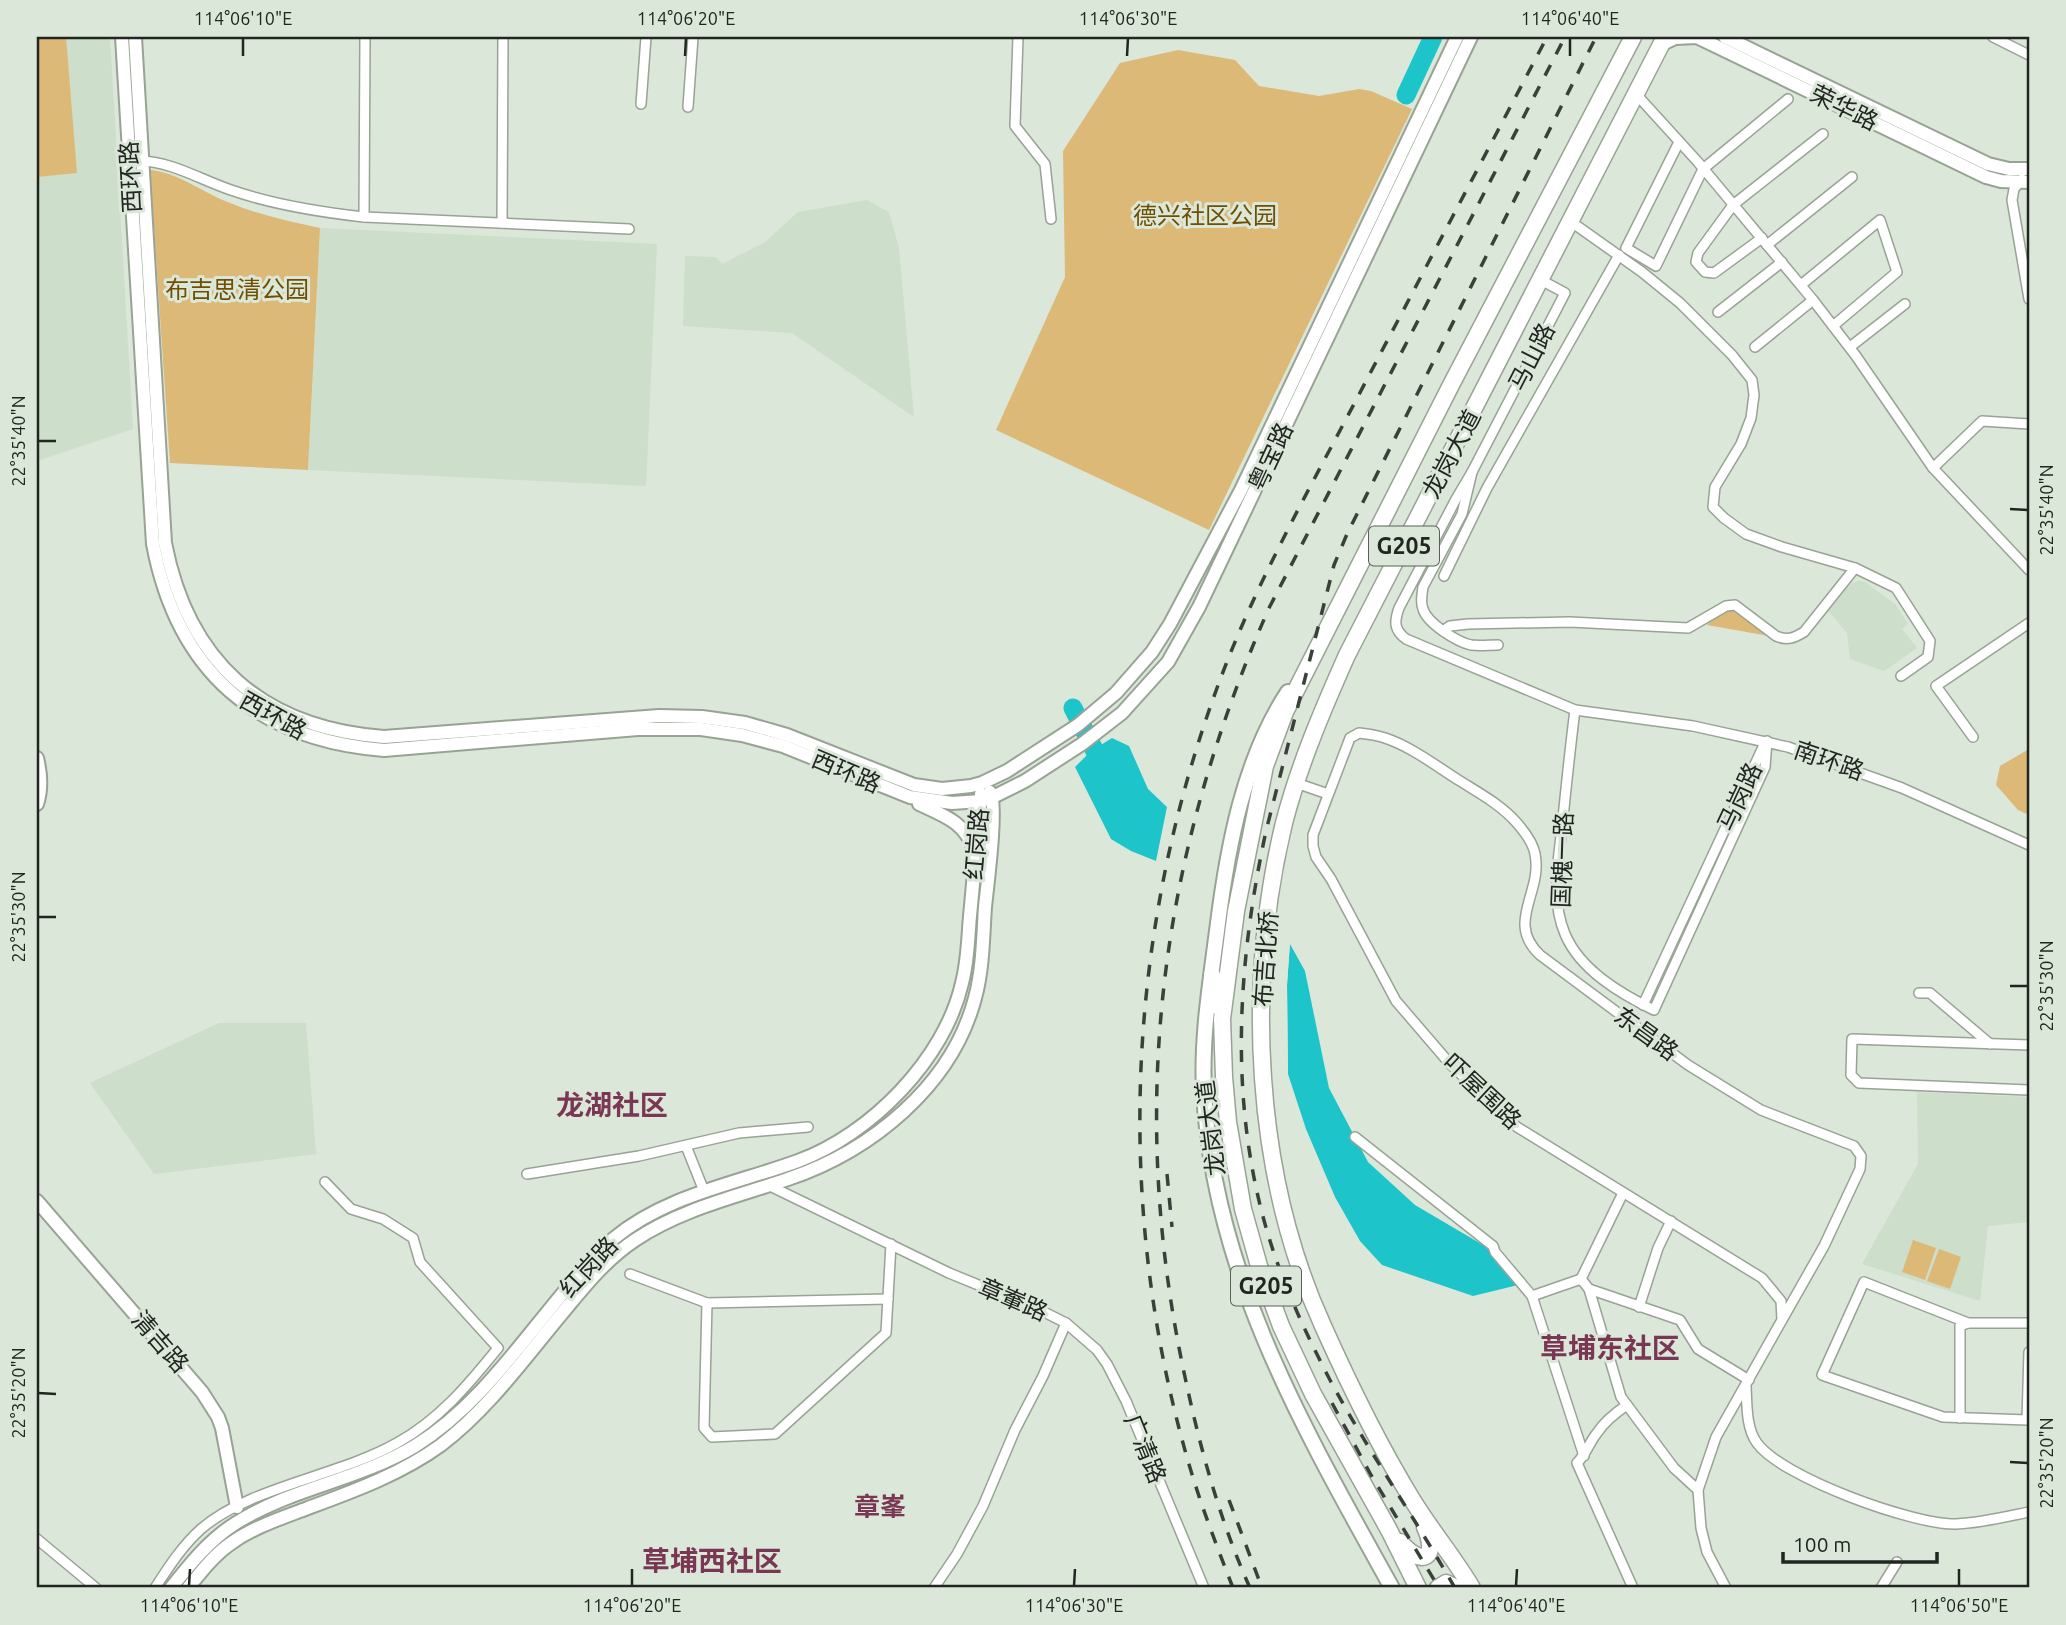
<svg xmlns="http://www.w3.org/2000/svg" width="2066" height="1625" viewBox="0 0 2066 1625" font-family="Ubuntu,'Noto Sans SC',sans-serif">
	<rect width="100%" height="100%" fill="#dbe7d9"/>
	<g fill="#cddeca">
		<path d="M37,37h73l23,392 -96,32z"/>
		<path d="M867,200l22,12 10,36 15,169 -122,-84 -109,-7 2,-70 31,1 6,7 42,-21 34,-31z"/>
		<path d="M320,228l337,16 -11,242 -338,-16z"/>
		<path d="M1859,581l6,1 30,22 13,20 -6,5 15,19 -33,23 -34,-12 -3,-26 -22,-26 29,-25z"/>
		<path d="M219,1023h87l10,131 -162,20 -64,-91z"/>
		<path d="M1917,1092l112,5v125l-41,4 -8,75 -118,-37 56,-100z"/>
	</g>
	<g fill="#ddb977">
		<path d="M37,37h29l11,136 -40,4z"/>
		<path d="M1178,50l57,10 24,26 60,10 40,-7 12,2 41,18 -203,421 -213,-100 69,-153 -2,-126 57,-88z"/>
		<path d="M150,170c26,2 51,21 75,31 31,13 62,20 95,27l-12,242 -138,-7z"/>
		<path d="M1724,605l45,31 -62,-11z"/>
		<path d="M2029,749v66l-11,-5 -22,-25 4,-19z"/>
		<path d="M1913,1240l23,8 -11,32 -23,-8z"/>
		<path d="M1939,1249l22,8 -11,32 -23,-8z"/>
	</g>
	<g fill="#1dc5ca">
		<path d="M1112,738l17,8 19,43 19,18 -11,54 -25,-10 -20,-12 -36,-72 15,-15z"/>
		<path d="M1290,944l15,27 24,117 39,74 47,43 68,40 24,22 11,18 -45,11 -91,-31 -22,-24 -25,-44 -29,-68 -18,-55 -1,-89z"/>
	</g>
	<path fill="#dbe7d9" d="M1290,940l-3,45 1,89 -4,-7 -1,-82 4,-42z"/>
	<g fill="none" stroke-linecap="round" stroke-linejoin="round">
		<g stroke="#1dc5ca" stroke-width="19">
			<path d="M1406,95l27,-58"/>
			<path d="M1073,708l33,65"/>
		</g>
		<defs>
			<g id="street">
				<path d="M1018,37l-3,89 30,38 6,55"/>
				<path d="M1993,37l36,18"/>
				<path d="M1636,94l61,67 116,139 43,56 77,112 96,102"/>
				<path d="M641,104l5,-67"/>
				<path d="M688,107l5,-70"/>
				<path d="M1679,142l-53,106 30,18 47,-97 85,-70"/>
				<path d="M139,161c32,0 62,19 92,29 43,15 88,22 133,27l265,12"/>
				<path d="M2022,179l-8,10 -2,11 17,99"/>
				<path d="M364,217l1,-180"/>
				<path d="M1570,221l72,51 38,31 52,52 20,25 2,15 -3,23 -10,26 -26,43 -2,20 11,11 22,16 36,13 73,21 41,20 34,53 -2,16 -27,19"/>
				<path d="M502,223l1,-186"/>
				<path d="M1762,238l-48,35 -9,-1 -9,-10 2,-9 35,-48 90,-71"/>
				<path d="M1767,245l85,-68"/>
				<path d="M1801,285l79,-65 17,52 -64,54"/>
				<path d="M1718,312l64,-50"/>
				<path d="M1755,347l58,-47"/>
				<path d="M1850,347l55,-43"/>
				<path d="M1933,468l49,-47 47,3"/>
				<path d="M1472,472l-16,27 -57,109c-5,14 -5,22 7,31l169,71 118,16 95,21 114,41 127,57"/>
				<path d="M1444,576l43,-88 132,-233"/>
				<path d="M1443,631l7,-5 18,-2 102,-2 118,6 38,-22 9,-1 41,31c11,5 18,2 28,-4l51,-64"/>
				<path d="M1498,645c-9,0 -19,1 -27,0 -14,-3 -44,-22 -48,-36 -3,-7 -1,-14 0,-22l39,-73 10,-42 93,-179 -26,-14"/>
				<path d="M1575,710c-5,39 -9,78 -13,118 -4,33 -11,74 3,106 15,36 56,60 89,76l111,-243 2,-26"/>
				<path d="M1973,737l-37,-51 93,-63"/>
				<path d="M1296,783l32,11"/>
				<path d="M1919,993h11l60,51"/>
				<path d="M1643,1005l121,-260"/>
				<path d="M2029,1045l-177,-6 -1,36 8,8 170,7"/>
				<path d="M1355,1137l138,109 2,6 37,44 49,-17 8,10 32,108 53,71 24,22"/>
				<path d="M686,1146l18,45"/>
				<path d="M527,1174l112,-18 100,-23 69,-6"/>
				<path d="M768,1185l181,88 93,38 24,12 31,27 10,14 19,37 78,187"/>
				<path d="M630,1274l77,29 181,-4"/>
				<path d="M1581,1279l42,-86"/>
				<path d="M1589,1289l91,31 18,29 51,31"/>
				<path d="M1532,1296l52,160"/>
				<path d="M707,1303l-3,125 8,9 63,-3 111,-101 5,-89"/>
				<path d="M1639,1307l19,-59 13,-27"/>
				<path d="M1968,1323l-104,-41 -42,93 121,42 84,3 2,-68"/>
				<path d="M1746,1386c1,19 0,42 11,57 24,34 156,82 199,81 25,-1 49,-7 73,-12"/>
				<path d="M1627,1405c-12,8 -22,16 -30,28 -8,10 -11,21 -20,30l56,125"/>
				<path d="M1960,1418v-92l8,-3h61"/>
				<path d="M37,1539l59,49"/>
				<path d="M155,1588c13,-20 27,-42 46,-59 48,-42 138,-53 196,-86 42,-23 71,-58 101,-95l-78,-86 -7,-24 -30,-19 -32,-10 -26,-27"/>
				<path d="M934,1588l23,-34 26,-48 32,-76 28,-54 23,-53"/>
				<path d="M1726,1588l-19,-36 -6,-24 -3,-38 18,-53 66,-117 -1,-19 -19,-23 -245,-151 -66,-62 -55,-64 -65,-122 -15,-22 -3,-11v-11l8,-21 29,-76 9,-5c9,1 17,2 26,5 27,9 51,28 75,43 19,12 41,24 56,41 8,9 17,20 19,32 8,39 -30,68 5,101l148,110 73,45 93,36 7,10 -1,13 -36,77 -42,74"/>
				<path d="M1881,1588l16,-26"/>
			</g>
			<g id="secondary">
				<path d="M122,37l31,507c24,127 103,196 231,206l254,-21h63l41,6 41,11 127,51 42,6 29,-2 12,-4 32,-16 57,-37 40,-31 46,-51 31,-55 272,-570"/>
				<path d="M135,37l30,506c23,119 97,185 219,194l275,-21 43,1 43,6 42,12 127,50 28,4 29,-3 11,-3 25,-12 71,-46 38,-32 36,-41 18,-28 71,-134 216,-453"/>
				<path d="M1725,37l263,127 21,5h20"/>
				<path d="M1660,45l15,-7 22,-1 289,140 15,4 28,1"/>
				<path d="M37,758c4,16 5,31 0,46"/>
				<path d="M919,804c24,11 48,19 55,47"/>
				<path d="M37,1201l165,191 16,25 4,11 15,79"/>
				<path d="M171,1588c19,-24 38,-48 65,-65 53,-34 123,-43 179,-77 61,-38 103,-99 148,-153 16,-19 31,-38 50,-54 53,-44 122,-55 185,-78 72,-26 147,-102 164,-178 6,-22 6,-45 8,-67 4,-40 7,-81 11,-122"/>
				<path d="M188,1588c13,-16 25,-32 42,-44 23,-17 52,-26 78,-36 46,-17 93,-34 133,-63 50,-38 88,-93 128,-140 20,-24 39,-47 66,-65 46,-31 101,-43 153,-61 83,-28 164,-93 187,-181 8,-29 8,-61 10,-91 2,-20 13,-103 5,-115"/>
			</g>
			<path id="primary" d="M1288,692c-44,67 -60,153 -70,231 -7,56 -17,113 -14,169 9,182 102,341 188,496"/>
			<g id="highway">
				<path d="M1212,975l7,32"/>
				<path d="M1400,1542c22,26 39,16 25,-15"/>
				<path d="M1418,1588l-29,-58 -76,-136 -32,-68 -22,-60 -16,-57 -15,-87 -4,-45 -2,-58 14,-108 29,-145 20,-54 166,-327 182,-348"/>
				<path d="M1438,1588l8,-5 10,5"/>
				<path d="M1472,1588c-19,-32 -43,-60 -62,-92 -33,-54 -61,-112 -87,-170 -69,-151 -78,-342 -39,-503 15,-58 39,-114 63,-168l318,-618"/>
			</g>
		</defs>
		<use href="#street" stroke="#98a395" stroke-width="12"/>
		<use href="#secondary" stroke="#98a395" stroke-width="16"/>
		<use href="#primary" stroke="#98a395" stroke-width="18"/>
		<use href="#highway" stroke="#98a395" stroke-width="19"/>
		<use href="#street" stroke="#fff" stroke-width="9"/>
		<use href="#secondary" stroke="#fff" stroke-width="12"/>
		<use href="#primary" stroke="#fff" stroke-width="14"/>
		<use href="#highway" stroke="#fff" stroke-width="16"/>
		<g stroke="#3a403a" stroke-width="3.5" stroke-dasharray="12 12" stroke-linecap="butt">
			<path d="M1167,1174l5,53"/>
			<path d="M1332,1403l39,72 68,113"/>
			<path d="M1229,1500l33,88"/>
			<path d="M1233,1588c-15,-39 -30,-77 -42,-117 -77,-257 -66,-532 26,-783 36,-99 88,-191 137,-284 64,-122 129,-245 193,-367"/>
			<path d="M1250,1588c-30,-67 -50,-140 -65,-211 -58,-268 -26,-520 84,-769l296,-571"/>
			<path d="M1455,1588c-40,-70 -87,-137 -125,-208 -26,-50 -50,-102 -65,-156 -36,-129 -27,-263 1,-393l68,-266 13,-31 249,-497"/>
		</g>
	</g>
	<path fill="none" stroke="#212621" stroke-width="2.5" d="M243,56v-18M685,56l1,-18M1127,56l1,-18M1570,56v-18M38,441h18M2010,509l18,1M38,917h18M2010,986h18M38,1393l18,1M2010,1462l18,1M189,1586l1,-17M632,1586v-17M1074,1586l1,-17M1516,1586l1,-17M1959,1586v-17"/>
	<g text-anchor="middle" stroke-width="6" stroke-linejoin="round" paint-order="stroke">
		<g fill="#dbe7d9" stroke="#596058" stroke-width="2">
			<rect x="1369" y="526.5" width="70" height="39" rx="5"/>
			<rect x="1231" y="1266.5" width="70" height="39" rx="5"/>
		</g>
		<g font-size="23" font-weight="bold" fill="#212621">
			<text x="1404" y="554">G205</text>
			<text x="1266" y="1294">G205</text>
		</g>
		<g font-size="24" fill="#212621" stroke="#dbe7d9">
			<text transform="translate(1844 108) rotate(26)" y="8">荣华路</text>
			<text transform="translate(131 177) rotate(-93)" y="8">西环路</text>
			<text transform="translate(1532 357) rotate(-63)" y="8">马山路</text>
			<text transform="translate(1452 454) rotate(-62)" y="8">龙岗大道</text>
			<text transform="translate(1271 457) rotate(-65)" y="8">粤宝路</text>
			<text transform="translate(273 716) rotate(29)" y="8">西环路</text>
			<text transform="translate(1829 761) rotate(19)" y="8">南环路</text>
			<text transform="translate(846 772) rotate(23)" y="8">西环路</text>
			<text transform="translate(1740 797) rotate(-65)" y="8">马岗路</text>
			<text transform="translate(977 844) rotate(-85)" y="8">红岗路</text>
			<text transform="translate(1563 860) rotate(-88)" y="8">国槐一路</text>
			<text transform="translate(1266 959) rotate(-86)" y="8">布吉北桥</text>
			<text transform="translate(1646 1034) rotate(36)" y="8">东昌路</text>
			<text transform="translate(1482 1092) rotate(43)" y="8">吓屋围路</text>
			<text transform="translate(1211 1128) rotate(-97)" y="8">龙岗大道</text>
			<text transform="translate(589 1267) rotate(-47)" y="8">红岗路</text>
			<text transform="translate(1013 1300) rotate(23)" y="8">章輋路</text>
			<text transform="translate(160 1342) rotate(49)" y="8">清吉路</text>
			<text transform="translate(1145 1449) rotate(68)" y="8">广清路</text>
		</g>
		<g font-size="24" fill="#6f5002" stroke="#dbe7d9">
			<text x="1205" y="224">德兴社区公园</text>
			<text x="237" y="298">布吉思清公园</text>
		</g>
		<g font-size="26" font-weight="bold" fill="#7a3753" stroke="#dbe7d9">
			<text x="880" y="1516">章峯</text>
		</g>
		<g font-size="28" font-weight="bold" fill="#7a3753" stroke="#dbe7d9">
			<text x="612" y="1115">龙湖社区</text>
			<text x="1610" y="1358">草埔东社区</text>
			<text x="712" y="1571">草埔西社区</text>
		</g>
	</g>
	<rect width="2066" height="1625" fill="none" stroke="#dbe7d9" stroke-width="77"/>
	<path d="M1783 1552v10h154v-10" fill="none" stroke="#212621" stroke-width="3.5"/>
	<text x="1793" y="1552" font-size="21" fill="#212621" stroke="#dbe7d9" stroke-width="5" paint-order="stroke">100 m</text>
	<rect x="38" y="38" width="1990" height="1548" fill="none" stroke="#212621" stroke-width="2.5"/>
	<g font-size="18" text-anchor="middle" fill="#212621">
		<text x="243" y="25">114°06'10"E</text>
		<text x="686" y="25">114°06'20"E</text>
		<text x="1128" y="25">114°06'30"E</text>
		<text x="1570" y="25">114°06'40"E</text>
		<text transform="translate(19 441) rotate(-90)" y="6">22°35'40"N</text>
		<text transform="translate(2047 510) rotate(-90)" y="6">22°35'40"N</text>
		<text transform="translate(19 917) rotate(-90)" y="6">22°35'30"N</text>
		<text transform="translate(2047 986) rotate(-90)" y="6">22°35'30"N</text>
		<text transform="translate(19 1393) rotate(-90)" y="6">22°35'20"N</text>
		<text transform="translate(2047 1463) rotate(-90)" y="6">22°35'20"N</text>
		<text x="189" y="1612">114°06'10"E</text>
		<text x="632" y="1612">114°06'20"E</text>
		<text x="1074" y="1612">114°06'30"E</text>
		<text x="1516" y="1612">114°06'40"E</text>
		<text x="1959" y="1612">114°06'50"E</text>
	</g>
</svg>
